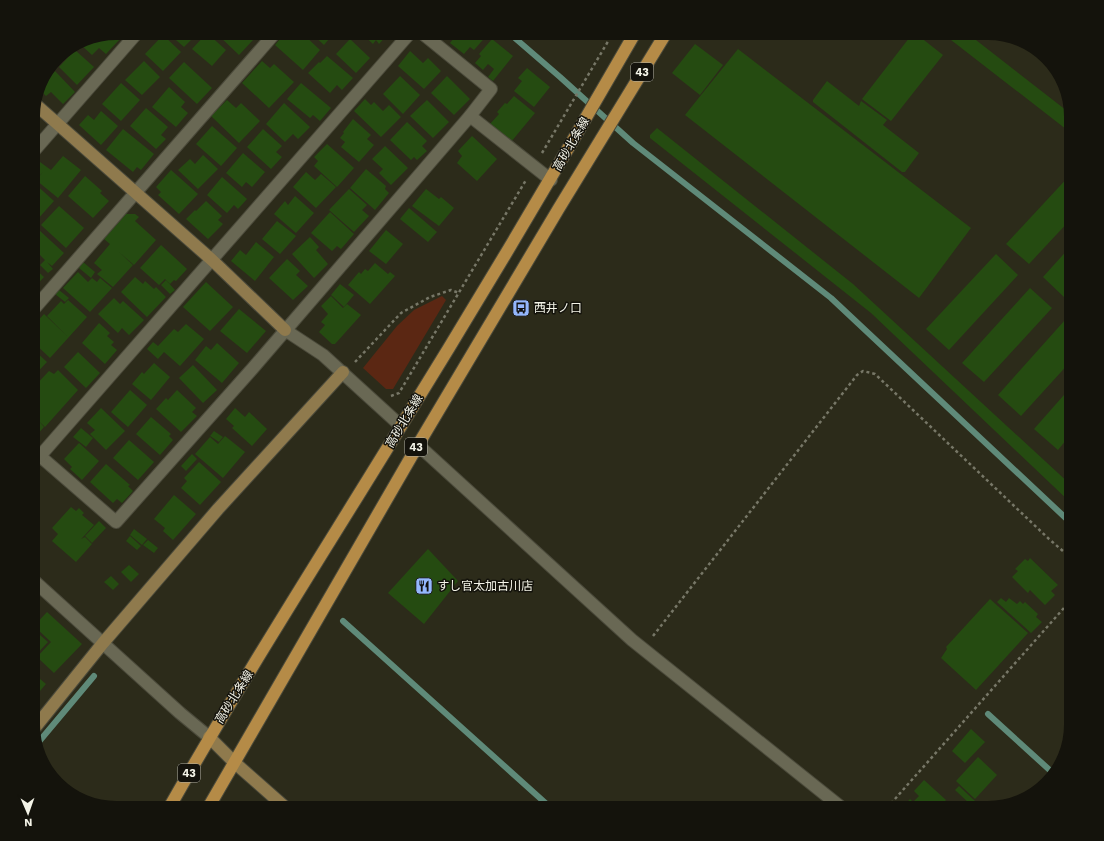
<svg xmlns="http://www.w3.org/2000/svg" width="1104" height="841" viewBox="0 0 1104 841" font-family="'Work Sans','Noto Sans JP',sans-serif">
	<rect width="100%" height="100%" fill="#2c2b1a"/>
	<path fill="#5b2713" d="M442,296l4,4 -53,89h-7l-23,-21 34,-42 17,-16z"/>
	<g fill="none" stroke-linecap="round" stroke-linejoin="round">
		<g stroke="#5f8a79" stroke-width="6">
			<path d="M509,33l51,44 73,66 198,155 240,225"/>
			<path d="M343,621l208,187"/>
			<path d="M988,714l66,60"/>
			<path d="M37,744l57,-68"/>
		</g>
	</g>
	<g fill="#254b11">
		<path d="M114,33h11l-5,6z"/>
		<path d="M168,33h30l-14,14z"/>
		<path d="M207,33l19,17 -14,16 -20,-17z"/>
		<path d="M216,33h30l7,7 -14,15z"/>
		<path d="M285,33h6l3,2 3,-2 3,3 2,-3 18,17 -17,20 -28,-25z"/>
		<path d="M311,33h23l-10,12z"/>
		<path d="M361,33h28l-10,11 -3,-4 -3,4z"/>
		<path d="M458,33h29l1,1 -14,16 -4,-3 -6,7 -14,-11z"/>
		<path d="M913,33h2l28,22 -52,66 -29,-22z"/>
		<path d="M942,33h25l104,81v19z"/>
		<path d="M113,34l7,5 -14,15 -7,-6 -7,7 -12,-11 5,-5z"/>
		<path d="M163,35l18,17 -18,19 -18,-17z"/>
		<path d="M350,39l20,19 -14,15 -20,-19z"/>
		<path d="M492,39l21,17 -20,25 -5,-4 6,-8 -6,-5 -5,6 -8,-7 6,-7 -2,-2z"/>
		<path d="M695,44l28,21 -23,30 -28,-22z"/>
		<path d="M738,49l233,179 -52,70 -234,-183z"/>
		<path d="M75,50l19,17 -17,18 -18,-18z"/>
		<path d="M410,51l13,12 5,-5 13,13 -17,18 -26,-23z"/>
		<path d="M327,56l26,22 -11,12 -5,-5 -7,8 -22,-20 11,-11 1,1z"/>
		<path d="M144,61l16,16 -18,18 -17,-15z"/>
		<path d="M262,61l8,7 4,-4 20,18 -25,26 -27,-25z"/>
		<path d="M184,62l28,26 -15,16 -28,-26z"/>
		<path d="M527,68l23,19 -16,20 -20,-16 8,-10 -4,-3z"/>
		<path d="M55,71l20,21 -12,12 -12,-12 -5,4 -7,-7z"/>
		<path d="M400,76l20,19 -17,19 -20,-20z"/>
		<path d="M447,76l23,23 -16,16 -23,-22z"/>
		<path d="M827,81l32,25 2,-5 26,19 -4,5 36,28 -14,19h-3l-89,-70v-2z"/>
		<path d="M121,83l19,17 -19,21 -19,-17z"/>
		<path d="M301,83l30,25 -11,13 -7,-6 -3,3 -23,-19z"/>
		<path d="M169,87l16,15 -4,5 7,6 -12,14 -24,-20z"/>
		<path d="M514,96l21,17 -24,29 -21,-18 9,-10 -2,-2 8,-9 2,1z"/>
		<path d="M365,99l6,6 3,-3 9,9 6,-6 12,12 -20,20 -27,-26z"/>
		<path d="M227,100l9,8 5,-5 19,18 -21,22 -28,-27z"/>
		<path d="M427,100l22,22 -16,16 -23,-22z"/>
		<path d="M284,103l26,24 -12,12 -5,-5 -8,8 -19,-18z"/>
		<path d="M146,108l22,19 -7,8 5,4 -10,10 -26,-23z"/>
		<path d="M101,111l17,15 -17,19 -22,-20 9,-10 6,5z"/>
		<path d="M353,119l18,16 -4,4 7,6 -15,17 -18,-15 4,-5 -5,-4 4,-5 -1,-1z"/>
		<path d="M407,122l20,19 -5,5 5,5 -10,9 -3,-3 -3,3 -21,-20z"/>
		<path d="M212,126l25,22 -16,18 -25,-22z"/>
		<path d="M657,128l196,156 218,201v18l-200,-190 -221,-175v-3z"/>
		<path d="M123,129l31,25 -13,16 -4,-3 -4,5 -27,-22z"/>
		<path d="M263,129l19,17 -6,6 6,5 -11,12 -24,-22z"/>
		<path d="M472,136l25,23 -20,22 -20,-18 5,-7 -4,-5z"/>
		<path d="M327,144l27,24 -17,19 -23,-21 4,-5 -4,-4z"/>
		<path d="M385,146l23,22 -17,17 -12,-12 4,-4 -11,-10z"/>
		<path d="M243,153l22,19 -13,15 -6,-5 -4,5 -16,-14z"/>
		<path d="M203,155l15,14 -20,20 -20,-19 12,-11 5,5z"/>
		<path d="M63,156l18,14 -23,28 -22,-18 7,-8 -6,6 -4,-3v-6l7,-7 11,8z"/>
		<path d="M366,169l20,17 -1,3 4,4 -14,17 -25,-22z"/>
		<path d="M171,170l27,24 -19,20 -21,-19 3,-3 -5,-5z"/>
		<path d="M306,172l9,8 6,-6 15,13 -20,21 -23,-21z"/>
		<path d="M1071,174v45l-42,45 -23,-20z"/>
		<path d="M85,176l17,15 -2,2 9,8 -16,17 -25,-22z"/>
		<path d="M222,177l25,22 -9,10 -4,-4 -7,8 -20,-18z"/>
		<path d="M33,182l21,19 -17,19 -4,-4z"/>
		<path d="M349,189l18,16 -5,5 7,6 -15,16 -25,-22z"/>
		<path d="M426,189l13,10 2,-2 13,11 -15,18 -27,-20z"/>
		<path d="M295,196l19,17 -18,20 -22,-19 11,-13 3,4z"/>
		<path d="M206,201l16,15 -4,4 5,4 -15,15 -22,-20 9,-9 1,1z"/>
		<path d="M59,206l25,22 -18,20 -25,-23z"/>
		<path d="M409,208l28,24 -9,10 -28,-23z"/>
		<path d="M330,212l24,22 -13,15 -4,-3 -5,5 -21,-18z"/>
		<path d="M126,214h9l4,3 -4,4 21,19 -22,25 -15,-13 14,13 -20,22 -16,-13 5,-4 -8,-7 16,-19 -6,-5 16,-18 5,4 -5,-4z"/>
		<path d="M277,221l19,15 -16,18 -18,-15z"/>
		<path d="M39,230l25,23 -12,13 -5,-4 6,7 -5,4 -8,-8 5,-5 -5,-5 -6,6h-1v-25z"/>
		<path d="M386,230l17,14 -17,20 -17,-13z"/>
		<path d="M310,237l9,10 -3,3 12,14 -14,14 -22,-24z"/>
		<path d="M256,242l18,15 -19,24 -24,-20 9,-11 6,5z"/>
		<path d="M161,245l26,24 -11,12 -2,-1 -4,4 -5,-5 -6,6 -19,-17z"/>
		<path d="M1071,246v43l-7,8 -21,-20z"/>
		<path d="M996,254l22,21 -69,75 -23,-21z"/>
		<path d="M287,259l13,12 -4,4 12,11 -15,14 -24,-22z"/>
		<path d="M83,262l12,10 -4,6 -12,-10z"/>
		<path d="M375,263l13,11 2,-2 5,4 -25,28 -22,-19 11,-13 2,2 4,-5 3,2z"/>
		<path d="M33,267l11,10 -11,12z"/>
		<path d="M78,272l10,10 4,-4 5,4 3,-4 12,10 -22,24 -27,-24z"/>
		<path d="M135,277l8,7 2,-3 9,8 2,-2 10,10 -19,20 -26,-25z"/>
		<path d="M166,280l9,10 -5,4 -9,-9z"/>
		<path d="M206,282l27,25 -23,24 -27,-24z"/>
		<path d="M340,284l14,11 -10,12 -13,-12z"/>
		<path d="M1030,288l22,20 -68,74 -22,-19z"/>
		<path d="M59,290l10,8 -4,4 -10,-8z"/>
		<path d="M331,296l12,12 4,-4 14,11 -26,29h-3l-13,-12 6,-7 -4,-3 7,-8 -7,-8z"/>
		<path d="M114,298l6,6 3,-3 21,19 -15,15 -7,-7 -4,5 -20,-19z"/>
		<path d="M68,300l19,17 -37,41 -17,-16 2,-5 -2,-2v-9l11,-12 23,22 -20,-20 14,-15 3,3z"/>
		<path d="M239,309l27,22 -19,22 -27,-22z"/>
		<path d="M1065,320l6,5v36l-50,55 -23,-21z"/>
		<path d="M99,323l11,10 -3,3 7,6 -3,3 6,5 -12,14 -23,-21z"/>
		<path d="M186,324l18,15 -24,27 -16,-14 -6,7 -11,-10 6,-7 5,4 16,-17 4,3z"/>
		<path d="M217,343l22,20 -17,20 -27,-23 11,-14 5,4z"/>
		<path d="M33,349l14,13 -14,15z"/>
		<path d="M78,352l22,21 -14,15 -22,-21z"/>
		<path d="M154,363l16,14 -19,23 -19,-16 10,-12 2,2z"/>
		<path d="M193,365l24,25 -14,13 -24,-25z"/>
		<path d="M58,370l20,20 -33,37 -6,-6 5,6 -9,10 -2,-2v-47l16,-17 5,3z"/>
		<path d="M1071,387v47l-13,16 -24,-21z"/>
		<path d="M130,390l17,15 -19,22 -17,-15z"/>
		<path d="M177,390l19,18 -4,4 5,4 -16,16 -25,-23 10,-11 2,2z"/>
		<path d="M101,408l24,23 -19,19 -16,-16 5,-4 -8,-7z"/>
		<path d="M235,408l10,9 4,-5 18,17 -15,17 -20,-18 2,-2 -8,-7z"/>
		<path d="M151,417l20,17 -2,2 4,4 -13,15 -24,-21z"/>
		<path d="M81,428l12,10 -7,9 -13,-10z"/>
		<path d="M214,431l9,6 -4,5 -9,-6z"/>
		<path d="M225,436l20,16 -22,26 -28,-24 15,-17 8,7z"/>
		<path d="M129,440l25,22 -16,18 -25,-22z"/>
		<path d="M79,443l20,18 -17,19 -12,-11 2,-2 -8,-8z"/>
		<path d="M192,454l5,5 -11,12 -5,-5z"/>
		<path d="M199,462l22,20 -21,23 -19,-17 6,-7 -3,-3z"/>
		<path d="M106,464l24,21 -2,1 5,5 -11,12 -5,-4 -4,4 -23,-21z"/>
		<path d="M33,473l5,5 -5,6z"/>
		<path d="M174,495l22,19 -23,26 -10,-9 2,-3 -11,-9z"/>
		<path d="M71,507l5,4 3,-3 5,5 -2,2 12,10 -10,11 -2,-1 2,1 -3,3 4,-2 7,7 -16,18 -24,-21 6,-7 -6,-6z"/>
		<path d="M99,521l7,7 -14,15 -7,-7z"/>
		<path d="M134,529l13,10 -5,6 -12,-10z"/>
		<path d="M130,536l11,10 -4,4 -11,-9z"/>
		<path d="M148,540l10,8 -4,5 -11,-8z"/>
		<path d="M428,549l30,32 -34,43 -36,-31z"/>
		<path d="M1030,558l28,27 -7,6 4,4 -10,10 -15,-15 -2,3 -16,-16 6,-6 -3,-2 10,-10 3,2z"/>
		<path d="M129,565l10,9 -8,8 -10,-10z"/>
		<path d="M111,576l8,8 -6,6 -9,-8z"/>
		<path d="M1001,598l5,4 3,-4 8,6 3,-3 3,3 2,-2 13,12 -2,3 6,5 -11,11 -34,-31z"/>
		<path d="M990,599l38,34 -52,57 -35,-32 6,-9 -1,-2z"/>
		<path d="M47,612l35,32 -28,29 -17,-16 14,-15 -17,-16z"/>
		<path d="M33,629l15,13 -15,16z"/>
		<path d="M33,673l13,11 -13,15z"/>
		<path d="M971,729l14,13 -20,21 -13,-12z"/>
		<path d="M978,757l19,18 -22,24 -19,-18z"/>
		<path d="M924,780l22,20 -7,8h-37l8,-9 3,3 6,-6 -5,-5z"/>
		<path d="M959,786l16,15 -4,4 -16,-15z"/>
	</g>
	<g fill="none" stroke-linecap="round" stroke-linejoin="round">
		<defs>
			<g id="street">
				<path d="M470,116l81,64"/>
				<path d="M33,152l104,-119"/>
				<path d="M33,310l242,-277"/>
				<path d="M285,330l38,25 78,71"/>
				<path d="M418,445l214,195 210,168"/>
				<path d="M33,450l83,72 137,-154 217,-252 21,-27 -69,-56"/>
				<path d="M40,456l370,-423"/>
				<path d="M33,580l147,133 29,24"/>
			</g>
			<g id="secondary">
				<path d="M35,104l177,156 73,70"/>
				<path d="M33,730l70,-87 115,-134 125,-137"/>
				<path d="M209,737l26,26 51,45"/>
			</g>
			<g id="primary">
				<path d="M169,808c71,-125 149,-247 224,-369 83,-134 164,-270 242,-406"/>
				<path d="M208,808l210,-363 141,-237 107,-175"/>
			</g>
		</defs>
		<use href="#street" stroke="#4b4a3b" stroke-width="14"/>
		<use href="#secondary" stroke="#4b4a3b" stroke-width="14"/>
		<use href="#primary" stroke="#4b4a3b" stroke-width="14"/>
		<g stroke="#777767" stroke-width="2.5" stroke-dasharray="3 3" stroke-linecap="butt">
			<path d="M542,153l71,-120"/>
			<path d="M355,362l46,-49 29,-16 21,-7 8,3"/>
			<path d="M391,396l8,-3 127,-213"/>
			<path d="M653,636l204,-261 6,-4 12,3 174,165 22,19"/>
			<path d="M887,808l184,-208"/>
		</g>
		<use href="#street" stroke="#696854" stroke-width="12"/>
		<use href="#secondary" stroke="#8f7a4d" stroke-width="12"/>
		<use href="#primary" stroke="#b58b47" stroke-width="12"/>
	</g>
	<defs>
		<symbol id="bus-square" viewBox="-11 -11 22 22"><rect x="-9" y="-9" width="18" height="18" rx="4" fill="#94b7fd" stroke="#14130c"/><path d="M-5-6H5V4H4V6H2V4H-2V6H-4V4H-5ZM-3.5-4V0h7V-4ZM-3.5 1.2v1.5H-2V1.2ZM2 1.2v1.5H3.5V1.2Z" fill="#111"/></symbol>
		<symbol id="restaurant-square" viewBox="-11 -11 22 22"><rect x="-9" y="-9" width="18" height="18" rx="4" fill="#94b7fd" stroke="#14130c"/><path d="M-5-6h1v4h1v-4h1v4h1v-4h1v5L-1.5 .5V6h-2V.5L-5-1ZM5-6V6H3V1.5H1.5Q1.5-4 5-6Z" fill="#111"/></symbol>
	</defs>
	<g fill-rule="evenodd">
		<use href="#bus-square" x="511" y="298" width="20" height="20"/>
		<use href="#restaurant-square" x="414" y="576" width="20" height="20"/>
	</g>
	<g text-anchor="middle" stroke-width="3" stroke-linejoin="round" paint-order="stroke">
		<g fill="#14130c" stroke="#b1b0a6" stroke-width="1">
			<rect x="631" y="63" width="22" height="18" rx="3"/>
			<rect x="405" y="438" width="22" height="18" rx="3"/>
			<rect x="178" y="764" width="22" height="18" rx="3"/>
		</g>
		<g font-size="11" font-weight="bold" fill="#f4f4e8">
			<text x="642" y="76">43</text>
			<text x="416" y="451">43</text>
			<text x="189" y="777">43</text>
		</g>
		<g font-size="12" fill="#f4f4e8" stroke="#14130c">
			<text transform="translate(571 144) rotate(-60)" y="4">高砂北条線</text>
			<text transform="translate(404 421) rotate(-59)" y="4">高砂北条線</text>
			<text transform="translate(234 697) rotate(-58)" y="4">高砂北条線</text>
		</g>
		<g font-size="12" fill="#f4f4e8" stroke="#14130c" text-anchor="start">
			<text x="534" y="312">西井ノ口</text>
			<text x="437" y="590">すし官太加古川店</text>
		</g>
	</g>
	<path d="M0 0H1104V841H0ZM116 40H988A76 76 0 0 1 1064 116V725A76 76 0 0 1 988 801H116A76 76 0 0 1 40 725V116A76 76 0 0 1 116 40Z" fill="#14130c" fill-rule="evenodd"/>
	<g transform="translate(28 813) rotate(178)" stroke="#14130c" stroke-width="3" paint-order="stroke">
	<path d="M0-3L7 15L0 10L-7 15Z" fill="#f4f4e8"/>
	<text y="-6" font-size="11" font-weight="bold" text-anchor="middle" fill="#f4f4e8">N</text>
	</g>
</svg>
